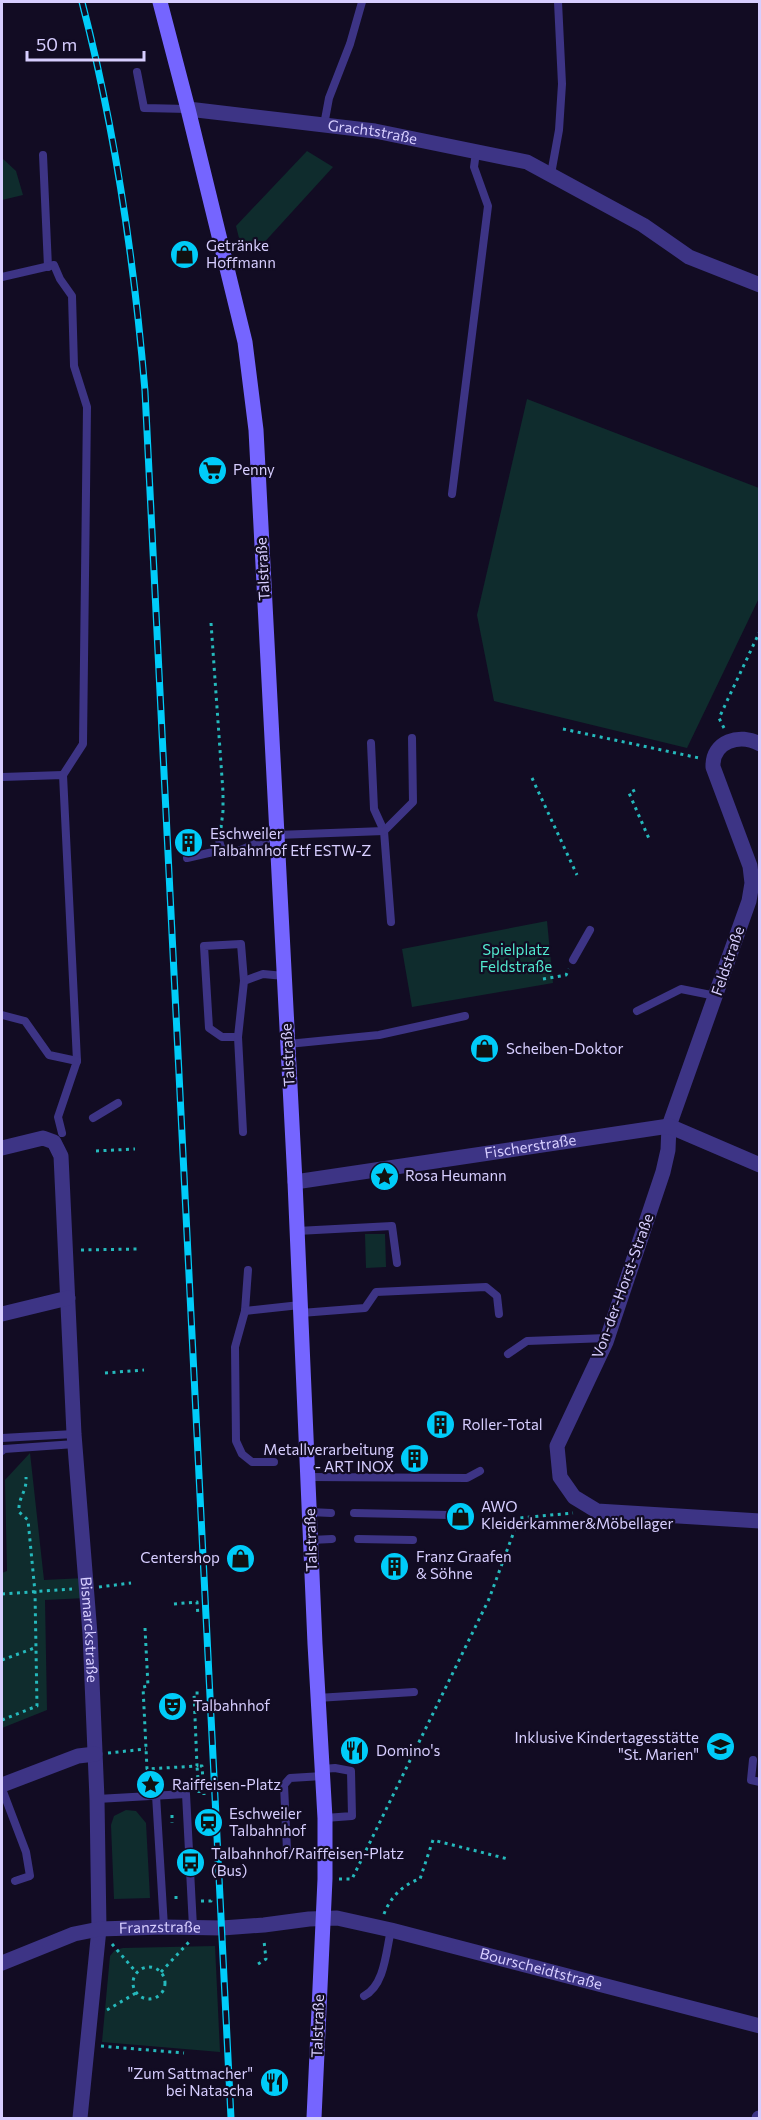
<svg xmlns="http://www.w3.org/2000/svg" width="761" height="2120" viewBox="0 0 761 2120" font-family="Commissioner,sans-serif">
	<rect width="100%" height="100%" fill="#120c23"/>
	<g fill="#0f2c2d">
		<path d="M307,151l26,16 -73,80 -20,-5 -4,-16z"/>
		<path d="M2,158l14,13 7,24 -21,5z"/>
		<path d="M527,399l232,89v110l-72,150 -193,-47 -17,-86z"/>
		<path d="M547,921l6,62 -141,24 -10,-58z"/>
		<path d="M365,1234h20l1,33 -20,1z"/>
		<path d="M30,1453l14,127 41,-2 1,20 -41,2 2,110 -45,18v-155l5,-2 -2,-91z"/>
		<path d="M126,1810l10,1 10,12 4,75 -36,1 -3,-74 3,-9z"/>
		<path d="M215,1946l5,106 -118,-10 8,-86 5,-6 8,-2z"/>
	</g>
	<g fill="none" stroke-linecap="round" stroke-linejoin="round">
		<g stroke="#25b9bc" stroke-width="3" stroke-dasharray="3 4.5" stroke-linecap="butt">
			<path d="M211,623l12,169v19l-2,17"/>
			<path d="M724,728l-5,-10 41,-87"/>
			<path d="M563,729l136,29"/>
			<path d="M532,778l45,97"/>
			<path d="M635,790l-6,3 21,48"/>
			<path d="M543,979l23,-4 3,-6"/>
			<path d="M96,1151l39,-2"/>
			<path d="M81,1250l58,-1"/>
			<path d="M105,1373l39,-3"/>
			<path d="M99,1587l32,-4"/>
			<path d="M2,1594l70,-5"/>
			<path d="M174,1604l23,-2 1,14"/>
			<path d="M145,1628l3,58 -5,1 4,82 50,-3 -3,-73h5"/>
			<path d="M2,1660l35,-13"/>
			<path d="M2,1720l35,-14 -2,-114 -7,-72 -9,-8c-1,-16 8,-19 7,-35"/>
			<path d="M108,1753l38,-4"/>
			<path d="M199,1793l-2,-27h5l2,29"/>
			<path d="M172,1815v8"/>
			<path d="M339,1879h13l137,-280 30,-81 54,-5"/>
			<path d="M176,1896v6"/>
			<path d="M201,1901h10v-4"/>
			<path d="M384,1914c6,-16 19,-30 36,-35l13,-39 75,19"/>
			<path d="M112,1944l24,28"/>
			<path d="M258,1964l8,-5 -2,-18"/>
			<circle cx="149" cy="1983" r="16"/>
			<path d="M161,1972l28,-30"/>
			<path d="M107,2010l29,-17"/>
			<path d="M101,2046l83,7"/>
		</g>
		<g stroke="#3d3485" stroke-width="8">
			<path d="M137,72l7,36 44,1"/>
			<path d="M324,125l5,-27 21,-54 12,-42"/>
			<path d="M43,155l5,112"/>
			<path d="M551,174l8,-44 3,-46 -4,-82"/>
			<path d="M2,277l52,-12 6,14 12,17 2,70 13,41 -4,337 -20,31"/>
			<path d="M452,494l36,-288 -14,-39 2,-15"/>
			<path d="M371,743l3,66 10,22 7,91"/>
			<path d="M2,777l61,-2 14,286"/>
			<path d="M219,839c1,9 4,13 12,15l46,-19 107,-4 29,-29 -1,-64"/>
			<path d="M187,858l26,-6 13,1"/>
			<path d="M573,960l17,-30"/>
			<path d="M637,1011l44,-22 35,7"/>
			<path d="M2,1015l23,6 24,34 28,6 -19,56 4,16"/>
			<path d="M238,1037h-16l-13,-9 -5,-82 37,-2 3,37"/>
			<path d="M288,1044l91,-9 86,-19"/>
			<path d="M93,1118l25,-15"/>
			<path d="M243,1132l-5,-95 6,-56 19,-7 21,2"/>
			<path d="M297,1231l95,-5 5,37"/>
			<path d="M248,1270l-3,41 -10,36 1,94 6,13 10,8h22"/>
			<path d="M245,1311l55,-6"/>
			<path d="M301,1313l64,-5 11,-16 110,-5 11,9 2,18"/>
			<path d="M508,1354l19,-13 80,-3"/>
			<path d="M2,1438l72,-4"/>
			<path d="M2,1451l2,-2 71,-5"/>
			<path d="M308,1477l159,1 13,-7"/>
			<path d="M310,1512l21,1"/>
			<path d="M354,1513l95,2"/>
			<path d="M358,1539l55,1"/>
			<path d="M311,1540l21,-1"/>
			<path d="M317,1698l97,-6"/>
			<path d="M753,1760l-2,20 9,2"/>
			<path d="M323,1769l12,-1 16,3 1,45 -27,2"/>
			<path d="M2,1789l24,63 4,24 -15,5"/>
			<path d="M156,1795l8,132"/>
			<path d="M97,1799l89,-5 7,133"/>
			<path d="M287,1850l-3,-65 6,-7 33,-2"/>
			<path d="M364,1996c21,-11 22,-45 27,-66"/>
		</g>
		<g stroke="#3d3485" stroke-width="15">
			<path id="s1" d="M188,109l187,22 152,31 116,63 46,32 71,28"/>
			<path d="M760,744c-20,-11 -48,-3 -47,23l37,99 2,17 -3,18 -80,225 -1,24 -5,22 -57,170 -49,104 3,31 14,20 23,14 163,10"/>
			<path id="s2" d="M2,1148l41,-10 11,4 7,14 13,278 16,200 7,165 2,130 -19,189"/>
			<path id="s3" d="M295,1182l374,-56 91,39"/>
			<path d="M2,1314l66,-16"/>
			<path d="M2,1785l76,-29 17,-2"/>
			<path id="s4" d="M2,1963l72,-29 25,-5 65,-2 58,1 42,-3 45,-6 28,-1 54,12 369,96"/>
			<path d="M759,2118h1"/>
		</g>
		<path stroke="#7565ff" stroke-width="15" d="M160,2l28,107 57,233 11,88 39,752 20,462 10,174v61l-11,239"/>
		<defs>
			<path id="rail" d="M82,2c33,127 52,257 63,389l86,1727"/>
		</defs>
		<use href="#rail" stroke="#00ccf9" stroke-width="7"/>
		<use href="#rail" stroke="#120c23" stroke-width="4.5" stroke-dasharray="14" stroke-linecap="butt"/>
	</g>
	<defs>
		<symbol id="shop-disc" viewBox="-11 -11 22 22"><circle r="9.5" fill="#00ccf9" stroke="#120c23"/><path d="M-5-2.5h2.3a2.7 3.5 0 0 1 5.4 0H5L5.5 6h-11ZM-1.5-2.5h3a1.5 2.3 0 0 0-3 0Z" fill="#111"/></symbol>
		<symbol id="supermarket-disc" viewBox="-11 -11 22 22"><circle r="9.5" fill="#00ccf9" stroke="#120c23"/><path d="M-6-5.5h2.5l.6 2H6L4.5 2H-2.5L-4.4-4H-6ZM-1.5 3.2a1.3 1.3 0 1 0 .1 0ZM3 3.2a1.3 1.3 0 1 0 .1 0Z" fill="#111"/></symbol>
		<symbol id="building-disc" viewBox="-11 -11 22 22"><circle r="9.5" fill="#00ccf9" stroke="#120c23"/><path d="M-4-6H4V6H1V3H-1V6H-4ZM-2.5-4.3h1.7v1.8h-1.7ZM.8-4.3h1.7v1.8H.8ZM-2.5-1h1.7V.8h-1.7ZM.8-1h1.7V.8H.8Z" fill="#111"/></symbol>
		<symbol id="sight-disc" viewBox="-11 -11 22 22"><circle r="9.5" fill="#00ccf9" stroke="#120c23"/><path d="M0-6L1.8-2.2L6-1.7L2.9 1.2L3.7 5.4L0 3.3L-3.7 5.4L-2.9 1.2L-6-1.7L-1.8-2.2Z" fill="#111"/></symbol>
		<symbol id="theatre-disc" viewBox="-11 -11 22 22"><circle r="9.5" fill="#00ccf9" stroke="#120c23"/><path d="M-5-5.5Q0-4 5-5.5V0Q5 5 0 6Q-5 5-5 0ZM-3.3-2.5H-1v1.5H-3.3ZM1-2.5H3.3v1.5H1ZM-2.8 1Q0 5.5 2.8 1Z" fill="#111"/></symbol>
		<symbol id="school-disc" viewBox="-11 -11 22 22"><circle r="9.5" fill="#00ccf9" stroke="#120c23"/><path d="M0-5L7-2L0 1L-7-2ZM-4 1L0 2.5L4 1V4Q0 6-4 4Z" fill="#111"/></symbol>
		<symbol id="restaurant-disc" viewBox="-11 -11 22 22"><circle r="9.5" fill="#00ccf9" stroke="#120c23"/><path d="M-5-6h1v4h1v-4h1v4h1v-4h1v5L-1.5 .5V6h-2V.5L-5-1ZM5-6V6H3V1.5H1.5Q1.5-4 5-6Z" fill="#111"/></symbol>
		<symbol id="station-disc" viewBox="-11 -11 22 22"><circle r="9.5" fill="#00ccf9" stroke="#120c23"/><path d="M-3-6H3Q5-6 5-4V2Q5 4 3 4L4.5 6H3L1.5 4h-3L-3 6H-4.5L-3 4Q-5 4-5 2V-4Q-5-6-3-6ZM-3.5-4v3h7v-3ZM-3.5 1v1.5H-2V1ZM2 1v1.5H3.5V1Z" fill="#111"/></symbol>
		<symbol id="bus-disc" viewBox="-11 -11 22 22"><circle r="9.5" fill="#00ccf9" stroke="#120c23"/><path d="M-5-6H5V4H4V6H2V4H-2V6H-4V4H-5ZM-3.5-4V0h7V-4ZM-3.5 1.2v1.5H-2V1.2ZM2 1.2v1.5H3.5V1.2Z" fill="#111"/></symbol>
	</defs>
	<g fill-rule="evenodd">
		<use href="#shop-disc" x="168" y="238" width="33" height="33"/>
		<use href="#supermarket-disc" x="196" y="454" width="33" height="33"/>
		<use href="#building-disc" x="172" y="826" width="33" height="33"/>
		<use href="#shop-disc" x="468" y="1032" width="33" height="33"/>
		<use href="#sight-disc" x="368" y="1160" width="33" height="33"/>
		<use href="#building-disc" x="424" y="1408" width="33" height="33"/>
		<use href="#building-disc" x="398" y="1442" width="33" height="33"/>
		<use href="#shop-disc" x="444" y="1500" width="33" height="33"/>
		<use href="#shop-disc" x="224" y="1542" width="33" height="33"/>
		<use href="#building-disc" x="378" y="1550" width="33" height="33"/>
		<use href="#theatre-disc" x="156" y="1690" width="33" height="33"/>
		<use href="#school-disc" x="704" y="1730" width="33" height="33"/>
		<use href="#restaurant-disc" x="338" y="1734" width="33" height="33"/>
		<use href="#sight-disc" x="134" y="1768" width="33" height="33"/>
		<use href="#station-disc" x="192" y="1806" width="33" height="33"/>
		<use href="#bus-disc" x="174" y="1846" width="33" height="33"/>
		<use href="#restaurant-disc" x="258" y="2066" width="33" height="33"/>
	</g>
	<g text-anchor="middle" stroke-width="4.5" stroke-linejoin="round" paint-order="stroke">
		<g font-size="15" fill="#d7ceff" stroke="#120c23">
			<text dy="5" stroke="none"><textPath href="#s1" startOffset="186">Grachtstraße</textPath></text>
			<text transform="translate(263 569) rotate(-93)" y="5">Talstraße</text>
			<text transform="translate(728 961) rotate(-71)" y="5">Feldstraße</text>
			<text transform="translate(288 1055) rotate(-93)" y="5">Talstraße</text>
			<text dy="5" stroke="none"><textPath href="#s3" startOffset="238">Fischerstraße</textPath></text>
			<text transform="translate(623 1286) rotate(-70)" y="5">Von-der-Horst-Straße</text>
			<text transform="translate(311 1540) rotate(-92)" y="5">Talstraße</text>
			<text dy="5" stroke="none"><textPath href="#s2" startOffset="544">Bismarckstraße</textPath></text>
			<text dy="5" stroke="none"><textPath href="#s4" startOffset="164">Franzstraße</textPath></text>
			<text dy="5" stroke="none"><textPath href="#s4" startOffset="552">Bourscheidtstraße</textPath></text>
			<text transform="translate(318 2026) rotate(-88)" y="5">Talstraße</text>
		</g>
		<g font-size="15" fill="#d7ceff" stroke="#120c23" text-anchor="start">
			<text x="206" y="251">Getränke<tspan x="206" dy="17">Hoffmann</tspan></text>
			<text x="233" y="475">Penny</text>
			<text x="210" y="839">Eschweiler<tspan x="210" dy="17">Talbahnhof Etf ESTW-Z</tspan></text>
			<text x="506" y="1054">Scheiben-Doktor</text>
			<text x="405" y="1181">Rosa Heumann</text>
			<text x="462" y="1430">Roller-Total</text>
			<text x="394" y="1455" text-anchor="end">Metallverarbeitung<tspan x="394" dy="17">- ART INOX</tspan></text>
			<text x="481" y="1512">AWO<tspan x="481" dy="17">Kleiderkammer&amp;Möbellager</tspan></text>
			<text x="416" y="1562">Franz Graafen<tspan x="416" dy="17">&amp; Söhne</tspan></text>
			<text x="220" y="1563" text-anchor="end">Centershop</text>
			<text x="193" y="1711">Talbahnhof</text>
			<text x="699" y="1743" text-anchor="end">Inklusive Kindertagesstätte<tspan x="699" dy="17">"St. Marien"</tspan></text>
			<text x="376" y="1756">Domino's</text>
			<text x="172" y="1790">Raiffeisen-Platz</text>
			<text x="229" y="1819">Eschweiler<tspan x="229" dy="17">Talbahnhof</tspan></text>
			<text x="211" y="1859">Talbahnhof/Raiffeisen-Platz<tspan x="211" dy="17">(Bus)</tspan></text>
			<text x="253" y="2079" text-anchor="end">"Zum Sattmacher"<tspan x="253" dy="17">bei Natascha</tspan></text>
		</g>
		<g font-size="15" fill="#52e8ce" stroke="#120c23">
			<text x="516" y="955">Spielplatz<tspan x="516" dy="17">Feldstraße</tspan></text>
		</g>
	</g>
	<rect width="761" height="2120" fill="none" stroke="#d7ceff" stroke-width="6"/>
	<path d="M27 51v9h117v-9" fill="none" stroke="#d7ceff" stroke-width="3"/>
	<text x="36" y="51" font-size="18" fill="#d7ceff" stroke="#120c23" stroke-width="4.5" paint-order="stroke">50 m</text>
</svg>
